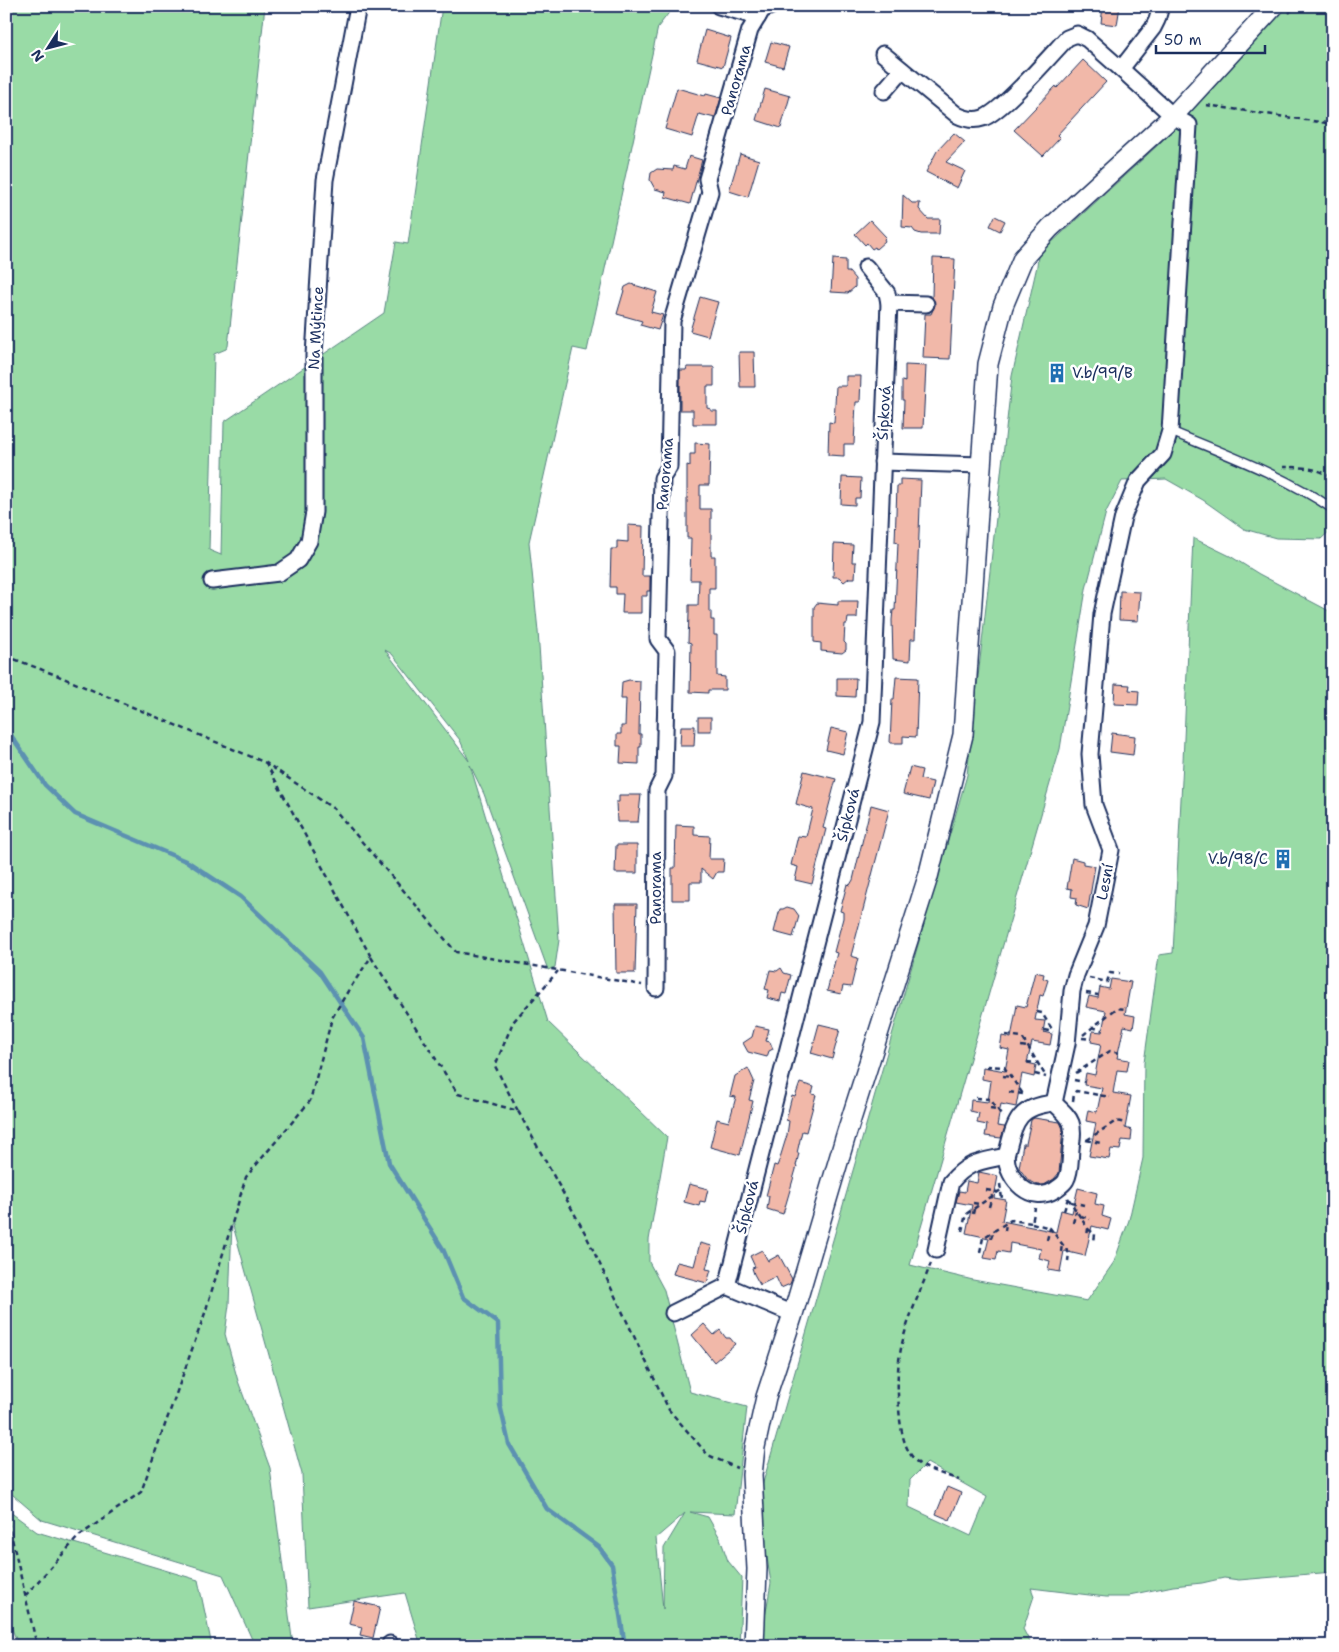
<svg xmlns="http://www.w3.org/2000/svg" width="1339" height="1652" viewBox="0 0 1339 1652" font-family="'Shantell Sans',sans-serif">
	<rect width="100%" height="100%" fill="#fff"/>
	<filter id="ink" filterUnits="userSpaceOnUse"><feTurbulence type="fractalNoise" baseFrequency=".02" numOctaves="2"/><feDisplacementMap in="SourceGraphic" scale="10" xChannelSelector="R" yChannelSelector="G"/><feConvolveMatrix kernelMatrix="1 2 1 2 8 2 1 2 1" color-interpolation-filters="sRGB"/></filter>
	<g filter="url(#ink)">
		<g fill="#99dba6" stroke="#5a8582" fill-rule="evenodd">
			<path d="M6,6h259l-37,340 -2,3 -12,5 -5,196 12,5 3,-133 160,-109 12,-71 12,2 34,-238h232l-16,21 -71,324 -14,-3 -44,194 9,89 21,309 -4,27 -7,3 -64,-176 -14,-29 78,257 119,115 -18,103v22l15,28 26,102 57,15 -12,107 -45,-2 18,5 12,21 8,23 14,17 -3,68h-318l-16,-53 -97,14 -6,-133 -70,-252 -3,83 -4,29 13,47 32,87 23,178h-38l-32,-71 -181,-55 -36,-31zM385,650l7,4 68,86 9,21zM685,1513l-21,35 -1,61 -7,-71z"/>
			<path d="M1284,6h49v522l-12,11 -45,-1 -32,-9 -41,-29 -37,-21 -44,2 -16,31 -20,77 -26,160 -150,516 63,15 114,21 27,-39 15,-42 14,-62 1,-95 15,-108 14,-2 10,-192 10,-223 37,18 29,18 74,39v959l-94,8 -15,-2 -22,5 -29,3 -44,9v2h-23l-75,-9 3,8 -11,33 9,17h-272l11,-63 -13,-83 209,-725 45,-399 25,-110 1,-11 121,-111zM927,1463l60,34 -16,39 -62,-29 1,-27z"/>
			<path d="M6,1509l31,23 161,48 14,66h-193l-13,-31z"/>
		</g>
		<g fill="none" stroke-linecap="round" stroke-linejoin="round">
			<path stroke="#5c91b1" stroke-width="4.5" d="M6,728l39,57 30,29 113,48 53,35 79,75 44,66 25,125 54,86 20,48 35,26 2,82 9,39 38,65 52,38 13,18 13,81"/>
		</g>
		<g fill="#f1b8a9" stroke="#1b2f5e">
			<path d="M1103,6h17l-3,19 -16,-2z"/>
			<path d="M705,30l26,8 -8,29 -26,-7z"/>
			<path d="M771,42l18,5 -6,20 -18,-5z"/>
			<path d="M1083,60l23,22 -49,53 3,3 -17,18 -29,-26 42,-44 1,2z"/>
			<path d="M677,88l28,8 1,-2 15,4 -6,20 -16,-4 -7,23 -27,-8z"/>
			<path d="M765,89l25,7 -9,32 -25,-8z"/>
			<path d="M954,133l11,9 -19,20 19,9 -8,17 -31,-16 11,-21z"/>
			<path d="M740,154l19,6 -11,37 -19,-6z"/>
			<path d="M689,156l13,4 -12,44 -25,-7 1,-5 -11,-3 -5,-9 1,-7 6,-4 16,1 1,-4 11,3z"/>
			<path d="M903,195l9,8h8l-1,6 9,10h12l-1,15h-18l-6,-2 -3,-4 -10,-1z"/>
			<path d="M995,216l10,5 -5,10 -10,-5z"/>
			<path d="M870,220l16,17 -2,2 1,2 -9,8 -1,-2 -3,2 -5,-6 -2,2 -10,-11z"/>
			<path d="M933,258l22,1 -5,100 -27,-1 2,-44h6l4,-9 -3,-8z"/>
			<path d="M833,259l13,1v12h3l6,7v8l-7,6 -17,-1z"/>
			<path d="M631,284l26,8 -6,20 12,3 -5,15 -18,-5 2,-4 -25,-7 8,-27z"/>
			<path d="M700,297l18,5 -10,34 -18,-5z"/>
			<path d="M739,352h15l1,35h-15z"/>
			<path d="M905,365l21,1 -3,62h-20l1,-28h-2v-19l3,1z"/>
			<path d="M687,367h27v19h-7v22l4,1v2h6v13h-24v-14h-13v-40h6z"/>
			<path d="M846,376h15l-1,26h-4l-2,42h-10v12l-16,-1 1,-33 5,1 2,-37h10z"/>
			<path d="M695,443l15,1 -1,41h-9v24h11v47h4v32h-6v24h2v8h3v15h3v41l8,1v13h-17v3l-18,-1 1,-49 -3,-1 1,-29v-8h9l1,-25h-9l1,-42h-4v-73l3,1v-12h5z"/>
			<path d="M842,477l19,1 -1,20h-5v7l-14,-1z"/>
			<path d="M900,479l21,1 -6,159h-4l-1,22 -17,-2 -1,-39 1,-10h2l3,-67 -3,-1 2,-56h3z"/>
			<path d="M628,525l15,1 -1,50h8v15h-3v5h-6v17h-19l1,-19h-7v-7h-6l1,-38h6v-8l11,1z"/>
			<path d="M834,544l19,1 -1,17h4l-1,16h-6l-5,4 -5,-5h-6z"/>
			<path d="M1120,591l20,1 -2,29 -19,-1z"/>
			<path d="M838,601h20l-1,17h-9l-1,6h-2l-1,18 2,2v6l-4,3 -21,-2v-8l-7,-1v-35l3,-4 21,2z"/>
			<path d="M896,677l22,1 -2,59 -13,-1v7h-13l2,-44h2z"/>
			<path d="M837,678h19l-1,19 -18,-1z"/>
			<path d="M629,680l11,1 -1,53h2v13h-2v17l-19,-1 1,-17h-4v-12h4v-8h4l1,-27h-5l1,-17z"/>
			<path d="M1115,684l15,1 -1,5 10,1 -1,14 -24,-1z"/>
			<rect x="698" y="717" width="13" height="14"/>
			<path d="M681,726h14l-1,20h-14z"/>
			<path d="M831,728l17,4 -5,22 -17,-4z"/>
			<path d="M1112,733l23,3 -2,19 -23,-3z"/>
			<path d="M910,767l12,3 -2,9 13,3 -4,18 -26,-6z"/>
			<path d="M804,771l32,8 -13,49 3,1 -14,55 -17,-4 3,-13 -7,-2 7,-29 8,1 7,-28 -17,-5z"/>
			<path d="M619,795h22l-3,27h-21l-1,-20h3z"/>
			<path d="M871,805l18,5 -38,146 7,2 -7,29 -8,-1 -2,8 -14,-3 10,-38 -3,-1 9,-34v-6l-3,-1 7,-27 3,1 3,-5z"/>
			<path d="M676,825l18,1v9l16,1 -1,23h15l-1,13h-6l-4,7 -12,-10v13h-11v18h-18v-32h3z"/>
			<path d="M616,845h21v28h-22z"/>
			<path d="M1072,858l11,3v3l12,2 -7,43 -12,-4 1,-7 -6,-1 1,-8 -5,-1z"/>
			<path d="M615,904h22l-2,69h-19z"/>
			<path d="M787,907l7,2 5,7 -6,21 -19,-5 6,-23h3z"/>
			<path d="M781,968l3,5 7,2 -5,19 -4,-1 -2,8 -13,-3 2,-8 -4,-1 5,-19 7,1z"/>
			<path d="M1035,972l9,2 -1,4 5,2 -5,16 -3,-1 -5,25 10,1 -2,11 9,2 -2,11 -18,-3 -5,21 9,2 -2,12 -12,-3 -6,33 -15,-3 -4,22 8,1 -4,11 -16,-2 2,-11 -10,-2 2,-10 -9,-2 1,-11 17,2 3,-21 -9,-2 1,-12 22,4 4,-21 -9,-2 2,-12 9,2 6,-33 9,2z"/>
			<path d="M1111,979l20,3 -6,32 10,2 -2,12 -9,-2 -7,32 12,2 -2,11 -10,-1 -4,23 18,3 -6,32 7,2 -1,11 -9,-1 -2,10 -9,-1 -2,10 -20,-3 7,-33 -10,-2 2,-11 9,2 5,-24 -18,-3 2,-12 9,2 6,-31 -10,-2 2,-11 9,1 4,-21 -20,-4 3,-11 9,2 2,-11 9,2z"/>
			<path d="M819,1024l21,5 -8,30 -21,-6z"/>
			<path d="M755,1026l14,3 -3,12 4,1 3,7 -4,2 -2,6 -19,-5 -5,-9 9,-6z"/>
			<path d="M748,1068l6,13 -5,19 4,1 -13,54 -30,-8 7,-28 12,3 7,-25 -6,-1 5,-20z"/>
			<path d="M800,1083l14,4 -2,7 4,1 -10,37 -4,-1 -5,22h2l-3,13h1l-14,48 -16,-5 2,-13h-3l8,-31 3,1 2,-5 8,-26 2,-14 -3,-1 6,-24 3,1z"/>
			<path d="M1034,1118l26,4 3,7 -4,44 -5,6 -10,6h-6l-10,-5 -9,-12 4,-24h3l5,-24z"/>
			<path d="M979,1172l19,4 -4,22 12,2 -4,21 54,11 5,-22 11,3 6,-25 19,5 -2,11 9,2 -2,10 9,3 -3,11 -16,-4 -7,30 -21,-5 -4,21 -12,-2 2,-9 -11,-3 2,-9 -31,-6 -1,10 -11,-2 -2,9 -12,-2 5,-20 -23,-5 6,-28 -16,-3 3,-11 6,1 2,-11 10,2z"/>
			<path d="M689,1184l19,5 -3,13 -5,-1 -1,5 -15,-4z"/>
			<path d="M700,1243l12,3 -6,23 5,1 -4,13 -34,-9 4,-12 17,4z"/>
			<path d="M762,1250l6,11 11,-6 13,24 -2,5 -9,4 -5,-11 -16,8 -6,-11 -2,-6 3,-1 -5,-11z"/>
			<path d="M704,1324l10,11 6,-5 6,8h4l5,6 -21,18 -22,-27z"/>
			<path d="M947,1487l14,6 -11,27 -14,-6z"/>
			<path d="M354,1601l26,6 -7,31 -13,-3 2,-8 -13,-3z"/>
		</g>
		<g fill="none" stroke-linecap="round" stroke-linejoin="round">
			<defs>
				<path id="service" d="M1170,431c55,23 113,44 163,78"/>
				<g id="minor">
					<path d="M719,6l39,11"/>
					<path d="M883,54l74,61c8,4 17,6 26,3 19,-6 67,-62 84,-80l10,-4 10,5 34,30 32,-41 4,-8 4,-14"/>
					<path d="M884,91l18,-21"/>
					<path d="M889,303l37,1"/>
					<path d="M882,462l99,3"/>
					<path d="M212,581l67,-8 19,-13 11,-19 5,-29v-157l11,-175 33,-174"/>
					<path d="M656,988l1,-198 7,-14 3,-125 -9,-12 4,-161 7,-11 3,-146 38,-129 -3,-13 43,-149 12,-20 9,-4"/>
					<path d="M1006,1156c1,24 25,49 49,34 4,-3 9,-6 11,-10 5,-9 4,-21 5,-31 3,-26 3,-28 -17,-46"/>
					<path d="M936,1250l15,-68c18,-21 29,-20 55,-26 9,-32 9,-49 48,-53l13,-59 5,-53 4,-16 20,-49 15,-76 -17,-45 -4,-51 12,-140 21,-97 15,-36 25,-27 7,-23 19,-306 -16,-9 -52,-47"/>
					<path d="M673,1313l54,-27"/>
					<path d="M793,1314l-66,-28 145,-564 17,-419 -2,-10 -21,-26"/>
					<path d="M390,1644l1,2"/>
				</g>
				<path id="tertiary" d="M754,1646l3,-77 -5,-94 3,-28 11,-50 27,-83 53,-179 82,-258 35,-142 25,-371 15,-58 20,-48 27,-30 123,-112 101,-110"/>
			</defs>
			<use href="#service" stroke="#1b2f5e" stroke-width="11"/>
			<use href="#minor" stroke="#1b2f5e" stroke-width="19"/>
			<use href="#tertiary" stroke="#1b2f5e" stroke-width="22"/>
			<g stroke="#1b2f5e" stroke-width="2.5" stroke-dasharray="5 4" stroke-linecap="butt">
				<path d="M1289,13l6,-7"/>
				<path d="M1206,105l127,19"/>
				<path d="M1283,467c16,0 39,0 50,13"/>
				<path d="M6,656l50,19 210,88 68,46 122,143 186,33"/>
				<path d="M371,957l87,137 60,17 67,122 84,177 39,45 29,13"/>
				<path d="M1089,978l18,4 3,-9 9,1"/>
				<path d="M1086,993l12,2"/>
				<path d="M1037,1012l5,1 11,18"/>
				<path d="M1092,1027l10,3"/>
				<path d="M1044,1030l9,2"/>
				<path d="M1006,1035l16,2 23,38"/>
				<path d="M1083,1035l34,-27 9,1"/>
				<path d="M1082,1038l9,1"/>
				<path d="M1021,1046l7,1"/>
				<path d="M1027,1062l11,1"/>
				<path d="M988,1068v-2l16,1 19,27"/>
				<path d="M1076,1073l34,-22 9,2"/>
				<path d="M1035,1074l11,3"/>
				<path d="M1003,1076l8,1"/>
				<path d="M1074,1080l10,2"/>
				<path d="M1009,1092l14,2"/>
				<path d="M976,1098l14,1 13,18"/>
				<path d="M1073,1101l1,-7 2,-3 34,6"/>
				<path d="M990,1108l7,1"/>
				<path d="M518,1111l-23,-45 18,-44 45,-51"/>
				<path d="M1086,1140l15,3"/>
				<path d="M1087,1140l29,-19 10,2"/>
				<path d="M1000,1184l2,15"/>
				<path d="M986,1190l12,2"/>
				<path d="M1068,1198l20,31 -1,7"/>
				<path d="M1071,1202l13,3"/>
				<path d="M973,1203l7,1"/>
				<path d="M989,1207l3,-11"/>
				<path d="M1064,1211l4,-13"/>
				<path d="M973,1214l1,-5"/>
				<path d="M1081,1216l9,3"/>
				<path d="M1032,1223l18,5 19,25 -1,8"/>
				<path d="M1073,1223l3,-12"/>
				<path d="M1088,1229l7,5 -1,8"/>
				<path d="M962,1231l4,-17 35,-24"/>
				<path d="M1005,1231l1,-8"/>
				<path d="M991,1238l2,-5"/>
				<path d="M1047,1240l3,-12"/>
				<path d="M980,1252l3,-14 28,-18 21,3 3,-15"/>
				<path d="M1061,1252l1,-8"/>
				<path d="M931,1263c-11,30 -26,60 -31,91 -4,22 -2,44 0,66 2,15 5,31 17,42 9,8 30,13 42,18"/>
				<path d="M6,1513l31,133"/>
				<path d="M25,1596l54,-60 62,-44 64,-179 41,-136 64,-76 22,-83 16,-27 23,-34 -105,-194"/>
			</g>
			<use href="#service" stroke="#fff" stroke-width="8"/>
			<use href="#minor" stroke="#fff" stroke-width="15"/>
			<use href="#tertiary" stroke="#fff" stroke-width="19"/>
		</g>
	</g>
	<defs>
		<symbol id="building-bare" viewBox="-9 -9 18 18"><path d="M-4-6H4V6H1V3H-1V6H-4ZM-2.5-4.3h1.7v1.8h-1.7ZM.8-4.3h1.7v1.8H.8ZM-2.5-1h1.7V.8h-1.7ZM.8-1h1.7V.8H.8Z" fill="#1f6fb2" stroke="#fff" stroke-width="2.5" paint-order="stroke"/></symbol>
	</defs>
	<g fill-rule="evenodd">
		<use href="#building-bare" x="1043" y="359" width="28" height="28"/>
		<use href="#building-bare" x="1269" y="845" width="28" height="28"/>
	</g>
	<g text-anchor="middle" stroke-width="5" stroke-linejoin="round" paint-order="stroke">
		<g font-size="15" fill="#1b2f5e" stroke="#fff">
			<text transform="translate(736 80) rotate(-74)" y="5">Panorama</text>
			<text transform="translate(316 328) rotate(-87)" y="5">Na Mýtince</text>
			<text transform="translate(884 413) rotate(-87)" y="5">Šípková</text>
			<text transform="translate(665 474) rotate(-85)" y="5">Panorama</text>
			<text transform="translate(848 815) rotate(-76)" y="5">Šípková</text>
			<text transform="translate(1105 882) rotate(-79)" y="5">Lesní</text>
			<text transform="translate(656 888) rotate(-90)" y="5">Panorama</text>
			<text transform="translate(747 1207) rotate(-76)" y="5">Šípková</text>
		</g>
		<g font-size="15" fill="#1b2f5e" stroke="#fff" text-anchor="start">
			<text x="1072" y="378">V.b/99/B</text>
			<text x="1268" y="864" text-anchor="end">V.b/98/C</text>
		</g>
	</g>
	<rect width="1339" height="1652" fill="none" stroke="#fff" stroke-width="25"/>
	<rect x="12" y="12" width="1314" height="1627" fill="none" stroke="#1b2f5e" stroke-width="2" filter="url(#ink)"/>
	<g transform="translate(48 48) rotate(234)" stroke="#ffffff" stroke-width="4" paint-order="stroke">
	<path d="M0-4L9 19L0 12L-9 19Z" fill="#1b2f5e"/>
	<text y="-8" font-size="14" font-weight="bold" text-anchor="middle" fill="#1b2f5e">N</text>
	</g>
	<path d="M1156 45v8h109v-8" fill="none" stroke="#1b2f5e" stroke-width="2.5"/>
	<text x="1164" y="45" font-size="15" fill="#1b2f5e" stroke="#ffffff" stroke-width="4" paint-order="stroke">50 m</text>
</svg>
